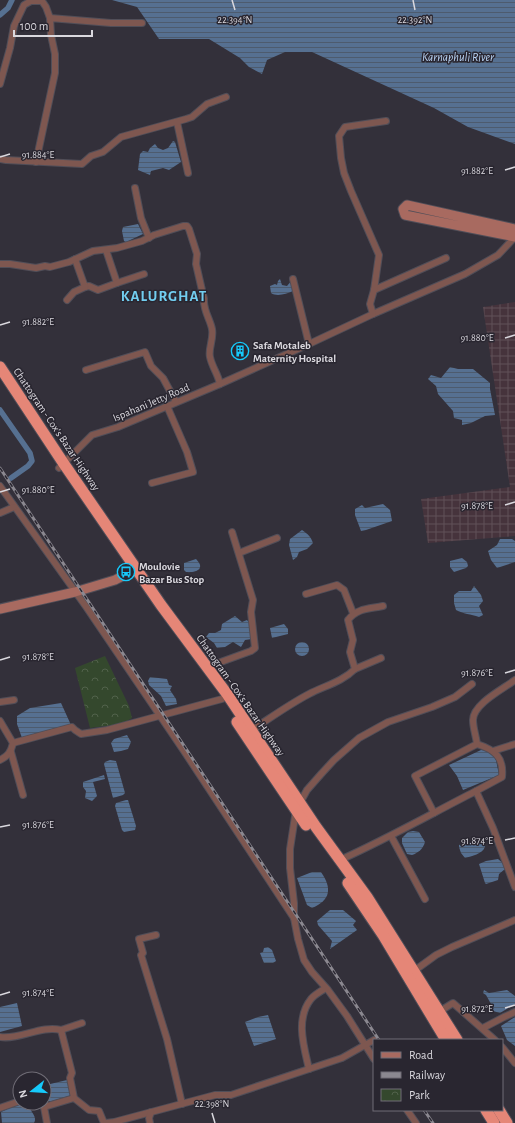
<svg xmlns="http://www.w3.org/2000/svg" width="515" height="1123" viewBox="0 0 515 1123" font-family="'Alegreya Sans',sans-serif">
	<defs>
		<pattern id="industrial-grid" width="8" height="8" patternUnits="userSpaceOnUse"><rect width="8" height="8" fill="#46333c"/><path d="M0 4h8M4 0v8" fill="none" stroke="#605058"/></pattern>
		<pattern id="park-crowns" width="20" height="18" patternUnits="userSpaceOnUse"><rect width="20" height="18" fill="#34482d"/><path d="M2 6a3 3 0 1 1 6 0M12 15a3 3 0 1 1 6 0" fill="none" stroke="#51624b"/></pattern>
		<pattern id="water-rules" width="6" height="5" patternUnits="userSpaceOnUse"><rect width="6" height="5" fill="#567091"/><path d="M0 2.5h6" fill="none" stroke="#4d5b6e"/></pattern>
	</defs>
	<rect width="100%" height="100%" fill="#33303a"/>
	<path fill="url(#industrial-grid)" d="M515,302v234l-87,7 -7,-44 89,-12 -27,-180z"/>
	<path fill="url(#park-crowns)" d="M105,656l24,50 3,12c-12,8 -29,8 -42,10l-15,-60z"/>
	<g fill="url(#water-rules)">
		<path d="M112,0h403v144l-47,-17 -34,-19 -122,-56h-27l-18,8 -5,14 -13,-7 -9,-9 -31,-19h-50l-22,-32z"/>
		<path d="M173,141l2,1 6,20 -12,8 -6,-2 -12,3 -1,4 -12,-5 2,-16 3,-3 5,1 2,-4 5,-4 3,4 5,2 5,-2z"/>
		<path d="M138,224l5,10 -17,8 -2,-1 -2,-10 1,-4z"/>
		<path d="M280,279l2,6 5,1 5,-6 1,11c-7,3 -16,6 -22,2l-1,-7 5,-2 2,1 1,-4z"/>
		<path d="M450,367l8,2h15l17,14v6l5,26 -10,1 -14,7 -9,2v-5l-8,-2 -1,-7 -15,-17 -2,-8 -8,-7 3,-4 10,3z"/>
		<path d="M383,504l7,6 2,11 -26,9 -5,1 -6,-16v-6l7,-4 3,3z"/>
		<path d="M302,530c6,4 9,7 11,13l-6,6 -8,3 -2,5 -4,3 -4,-15 1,-6z"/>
		<path d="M500,539h12l3,2v21l-18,6 -6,-8 -3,-9 9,-6z"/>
		<path d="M462,558l5,4 1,4 -2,2 -12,4 -4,-5v-6z"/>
		<path d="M196,559c10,10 0,14 -10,13l-2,-2v-7z"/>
		<path d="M474,586l7,9 2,6 -4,5 4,9 -4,2c-8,-3 -16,-3 -23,-7l-2,-7v-8l5,-4h12z"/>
		<path d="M235,616l7,6 5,-2 4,5 1,14 -7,1 -4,7 -8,-5 -8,5 -8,1 -3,-5 -8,-6 3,-4h6l6,-3 1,-6z"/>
		<path d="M284,624l4,5v5l-16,4 -2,-10z"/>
		<circle cx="302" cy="649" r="7"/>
		<path d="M150,677l17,2 2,6 3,1 -2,4 6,9 1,5 -11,2 -5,-10 -12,-11 -1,-4z"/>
		<path d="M61,703l10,22 -49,13 -5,-14v-8l13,-8z"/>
		<path d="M127,735l4,7 -3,7 -7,2 -7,1 -3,-9 3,-4z"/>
		<path d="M481,750l9,1 6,9 3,15 -36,15 -6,-14 -8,-11z"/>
		<path d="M110,760l6,1 9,32 -2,2 -10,3 -9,-34 1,-2z"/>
		<path d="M104,775l1,4 -12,3 4,14 -5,5 -7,-3 1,-7 -3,-4v-5z"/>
		<path d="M126,800h2l8,26 -1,4 -11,2 -2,-2 -7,-24 1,-3z"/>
		<path d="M413,831l6,1 6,10c-2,7 -7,11 -13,13l-5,-1 -5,-11v-5l6,-6z"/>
		<path d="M479,840l5,3 1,4c-3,7 -13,9 -20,11l-4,-5 -2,-6v-2z"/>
		<path d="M498,859l7,6v4l-6,5 -1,6 -12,4 -1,-1 -6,-19 7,-3z"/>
		<path d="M312,872h9c11,16 10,28 -9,36l-5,-3 -10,-27z"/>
		<path d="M330,910h13l13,11 -3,4 4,5 -27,19 2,-8 -14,-16 -1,-4z"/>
		<path d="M268,947l4,3 4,11 -3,2h-9l-4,-10 3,-1 1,-4z"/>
		<path d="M484,990l5,3 18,-3 8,6v8l-15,9 -7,-2 -3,-3 1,-4 -5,-9 -3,-2z"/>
		<path d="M17,1003l5,23 -22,6v-25z"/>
		<path d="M268,1015l8,24 -22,7 -9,-24 13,-5z"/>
		<path d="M515,1017v29l-8,-6 -6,-14z"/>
		<path d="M67,1080l5,15 -20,6h-3l-3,-8v-8z"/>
		<path d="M20,1103h4l1,3 3,-1c2,6 10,12 6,18h-32l-1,-11z"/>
	</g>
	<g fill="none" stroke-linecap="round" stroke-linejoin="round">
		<g stroke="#567091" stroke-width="5.5">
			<path d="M0,15l8,-7 4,-8"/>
			<path d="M0,410l30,43 2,8 -4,5 -17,12"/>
		</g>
		<defs>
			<g id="street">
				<path d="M0,84l10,-36 4,-22 10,-21 7,-4h11l4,6 4,11"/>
				<path d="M177,122l11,51"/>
				<path d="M0,159l6,1 76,4 9,-8 12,-4 18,-15 65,-18 6,-2 15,-13 19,-7"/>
				<path d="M36,162l19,-89v-19l-4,-19 -1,-17 61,5h31"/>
				<path d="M135,188l6,30 8,20"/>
				<path d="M75,259l10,28 4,-1 9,4 19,-7 -11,-33"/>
				<path d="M0,264h10l26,4 9,-2 5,1 19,-5 24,-11 24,-3 25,-7 12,-6 29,-9h4l2,3 8,25 -1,10 8,35c-1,11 6,20 8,30 2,10 -4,19 -2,28 2,10 8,17 10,27l-102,43 -26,8 -33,33"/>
				<path d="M117,283l27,-9"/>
				<path d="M374,290l72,-32"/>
				<path d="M67,300l7,-8 11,-5"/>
				<path d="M373,314l92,-40 33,-19 17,-18"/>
				<path d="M309,344l64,-30 -3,-10 4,-14 5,-35 -28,-64 -7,-18 -3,-15 -2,-22 6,-9 41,-6"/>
				<path d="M86,370l59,-18 6,14 12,12 13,24"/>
				<path d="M220,384l89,-40 -16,-65"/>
				<path d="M152,483l41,-11 -6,-20 -20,-46"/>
				<path d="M0,486l87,122 97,143 110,167"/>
				<path d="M0,513l14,-6"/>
				<path d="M239,553l38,-15"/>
				<path d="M306,594l31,-9 7,5 9,23"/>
				<path d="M207,667l44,-16 4,-3 -4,-36 2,-12 -21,-68"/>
				<path d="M355,669l26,-11"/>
				<path d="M0,702l14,-2"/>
				<path d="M0,721l13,22c-2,9 -5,13 -13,17"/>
				<path d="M250,731c19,-12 38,-26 59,-37 15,-8 33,-12 46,-25l-5,-17 3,-12 -5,-20c9,-12 21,-11 35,-14"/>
				<path d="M13,743l59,-16 3,3 6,4 26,-4 115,-31"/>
				<path d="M477,744c18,6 27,13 25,33l-26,14 17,37 22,59"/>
				<path d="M493,751l22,-7"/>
				<path d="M11,752l12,43"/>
				<path d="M434,813l-19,-37 62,-32c-1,-8 -4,-16 -4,-24 0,-16 30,-31 42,-40"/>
				<path d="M391,836l34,63"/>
				<path d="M340,860c47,-21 91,-46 136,-69"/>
				<path d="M156,935l-17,4 4,14 -2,2 26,84 15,65"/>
				<path d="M414,971l22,-16 16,-8 63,-27"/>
				<path d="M437,1013l16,-10 42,37"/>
				<path d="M483,1028l21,-11 11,-5"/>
				<path d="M61,1030l21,-7"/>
				<path d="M0,1037c20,3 41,-12 61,-7l11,43 -2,5 4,20 15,12 10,1 5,12"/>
				<path d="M502,1047l13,16"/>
				<path d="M374,1059l-27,-43 -19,-26 -16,-18 -8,-12 -6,-21 -4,-21v-15l-4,-35v-19l6,-39 11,-20 15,-17 12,-13 25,-22 29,-16 44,-15 23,-10 17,-13"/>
				<path d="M309,1069c-5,-22 -14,-50 2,-70 3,-4 10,-8 15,-11"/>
				<path d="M43,1103l1,4 30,-9"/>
				<path d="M44,1107l3,16"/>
				<path d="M0,1108l20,-7"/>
				<path d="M407,1110l9,13"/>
				<path d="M106,1123l8,-1 86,-23 15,-4h16l111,-37 32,-18"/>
				<path d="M150,1123l-1,-5 2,-6"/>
			</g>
			<g id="secondary">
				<path d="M515,229l-108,-24 -4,4 2,6 110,22"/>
				<path d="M0,609l75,-17 40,-12 21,-11"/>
			</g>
			<g id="highway">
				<path d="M0,367l64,97 97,141 66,89 89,133 51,70 90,143"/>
				<path d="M237,722l69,103"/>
				<path d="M348,883l35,52 63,105"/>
				<path d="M486,1110l8,13"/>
				<path d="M499,1110l8,13"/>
			</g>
		</defs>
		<use href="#street" stroke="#514e58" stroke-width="8"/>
		<use href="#secondary" stroke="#514e58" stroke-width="11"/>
		<use href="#highway" stroke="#514e58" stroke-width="13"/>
		<use href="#street" stroke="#7e5750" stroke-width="6"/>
		<use href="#secondary" stroke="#a86a60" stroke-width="9"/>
		<use href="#highway" stroke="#e58677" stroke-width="11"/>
		<defs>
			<g id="rail">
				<path d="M0,468l379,572"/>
				<path d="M424,1110l9,13"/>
			</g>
		</defs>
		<use href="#rail" stroke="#8b8890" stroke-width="3"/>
		<use href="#rail" stroke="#292630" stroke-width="1.5" stroke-dasharray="4.5" stroke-linecap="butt"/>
	</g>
	<path fill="none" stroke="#dad8de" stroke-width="1.5" d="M232,0l3,10M413,0l2,10M0,157l10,-3M505,170l10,-3M0,325l10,-3M505,338l10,-3M0,492l10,-3M505,505l10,-3M0,660l10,-3M505,673l10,-3M0,827l10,-2M505,840l10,-2M0,995l10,-3M505,1008l10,-3M212,1113l3,10"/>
	<defs>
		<symbol id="building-ring" viewBox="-11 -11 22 22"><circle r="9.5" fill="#292630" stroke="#16cafb" stroke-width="1.5"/><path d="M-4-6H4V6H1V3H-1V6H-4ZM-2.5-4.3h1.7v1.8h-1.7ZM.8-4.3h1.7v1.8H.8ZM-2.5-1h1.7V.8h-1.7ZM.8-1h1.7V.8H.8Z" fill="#16cafb"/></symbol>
		<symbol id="bus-ring" viewBox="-11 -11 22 22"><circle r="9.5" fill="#292630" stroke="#16cafb" stroke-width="1.5"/><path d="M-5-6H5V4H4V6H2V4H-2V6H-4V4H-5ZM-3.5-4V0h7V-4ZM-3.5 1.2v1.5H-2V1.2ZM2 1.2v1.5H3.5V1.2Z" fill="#16cafb"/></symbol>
	</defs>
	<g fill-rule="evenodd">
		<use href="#building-ring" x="230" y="341" width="20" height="20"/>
		<use href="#bus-ring" x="116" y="562" width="20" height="20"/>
	</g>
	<g text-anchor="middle" stroke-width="3" stroke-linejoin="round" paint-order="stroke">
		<g font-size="11" font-weight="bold" fill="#dad8de" stroke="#292630" text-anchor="start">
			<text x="253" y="349">Safa Motaleb<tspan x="253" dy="13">Maternity Hospital</tspan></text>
			<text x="139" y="570">Moulovie<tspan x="139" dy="13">Bazar Bus Stop</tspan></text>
		</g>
		<g font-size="11" fill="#dad8de" stroke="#292630">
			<text transform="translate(151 402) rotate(-23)" y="4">Ispahani Jetty Road</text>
			<text transform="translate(57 429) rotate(56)" y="4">Chattogram - Cox's Bazar Highway</text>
			<text transform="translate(241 695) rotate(55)" y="4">Chattogram - Cox's Bazar Highway</text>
		</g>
		<g font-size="12" font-style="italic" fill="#bbd5f6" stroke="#292630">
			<text x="458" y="61">Karnaphuli River</text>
		</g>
		<g font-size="15" font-weight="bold" letter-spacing="1" fill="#72cef0" stroke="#292630">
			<text x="164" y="301">KALURGHAT</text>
		</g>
	</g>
	<g font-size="10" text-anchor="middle" fill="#dad8de" stroke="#292630" stroke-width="3" stroke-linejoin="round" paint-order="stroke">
		<text x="235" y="23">22.394°N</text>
		<text x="415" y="23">22.392°N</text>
		<text x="38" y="158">91.884°E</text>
		<text x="477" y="174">91.882°E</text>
		<text x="38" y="325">91.882°E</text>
		<text x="477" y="341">91.880°E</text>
		<text x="38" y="493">91.880°E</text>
		<text x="477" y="509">91.878°E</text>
		<text x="38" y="660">91.878°E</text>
		<text x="477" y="676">91.876°E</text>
		<text x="38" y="828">91.876°E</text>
		<text x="477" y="844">91.874°E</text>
		<text x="38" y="996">91.874°E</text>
		<text x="477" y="1012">91.872°E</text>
		<text x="212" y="1107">22.398°N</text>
	</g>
	<rect x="373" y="1039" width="130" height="72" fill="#292630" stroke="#706d76"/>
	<rect x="381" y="1052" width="20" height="6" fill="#a86a60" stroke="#706d76"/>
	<text x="409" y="1059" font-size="12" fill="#dad8de">Road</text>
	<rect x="381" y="1072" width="20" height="6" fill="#8b8890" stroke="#706d76"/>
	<text x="409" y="1079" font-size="12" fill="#dad8de">Railway</text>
	<rect x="381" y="1089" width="20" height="12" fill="url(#park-crowns)" stroke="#706d76"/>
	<text x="409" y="1099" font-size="12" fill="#dad8de">Park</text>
	<g transform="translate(32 1091) rotate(253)"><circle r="19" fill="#292630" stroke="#706d76"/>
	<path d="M0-3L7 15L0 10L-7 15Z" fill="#16cafb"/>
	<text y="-6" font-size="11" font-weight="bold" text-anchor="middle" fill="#dad8de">N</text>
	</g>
	<path d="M14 30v6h78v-6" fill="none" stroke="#dad8de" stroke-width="2"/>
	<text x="20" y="30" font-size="12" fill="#dad8de" stroke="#292630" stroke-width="3" paint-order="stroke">100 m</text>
</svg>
